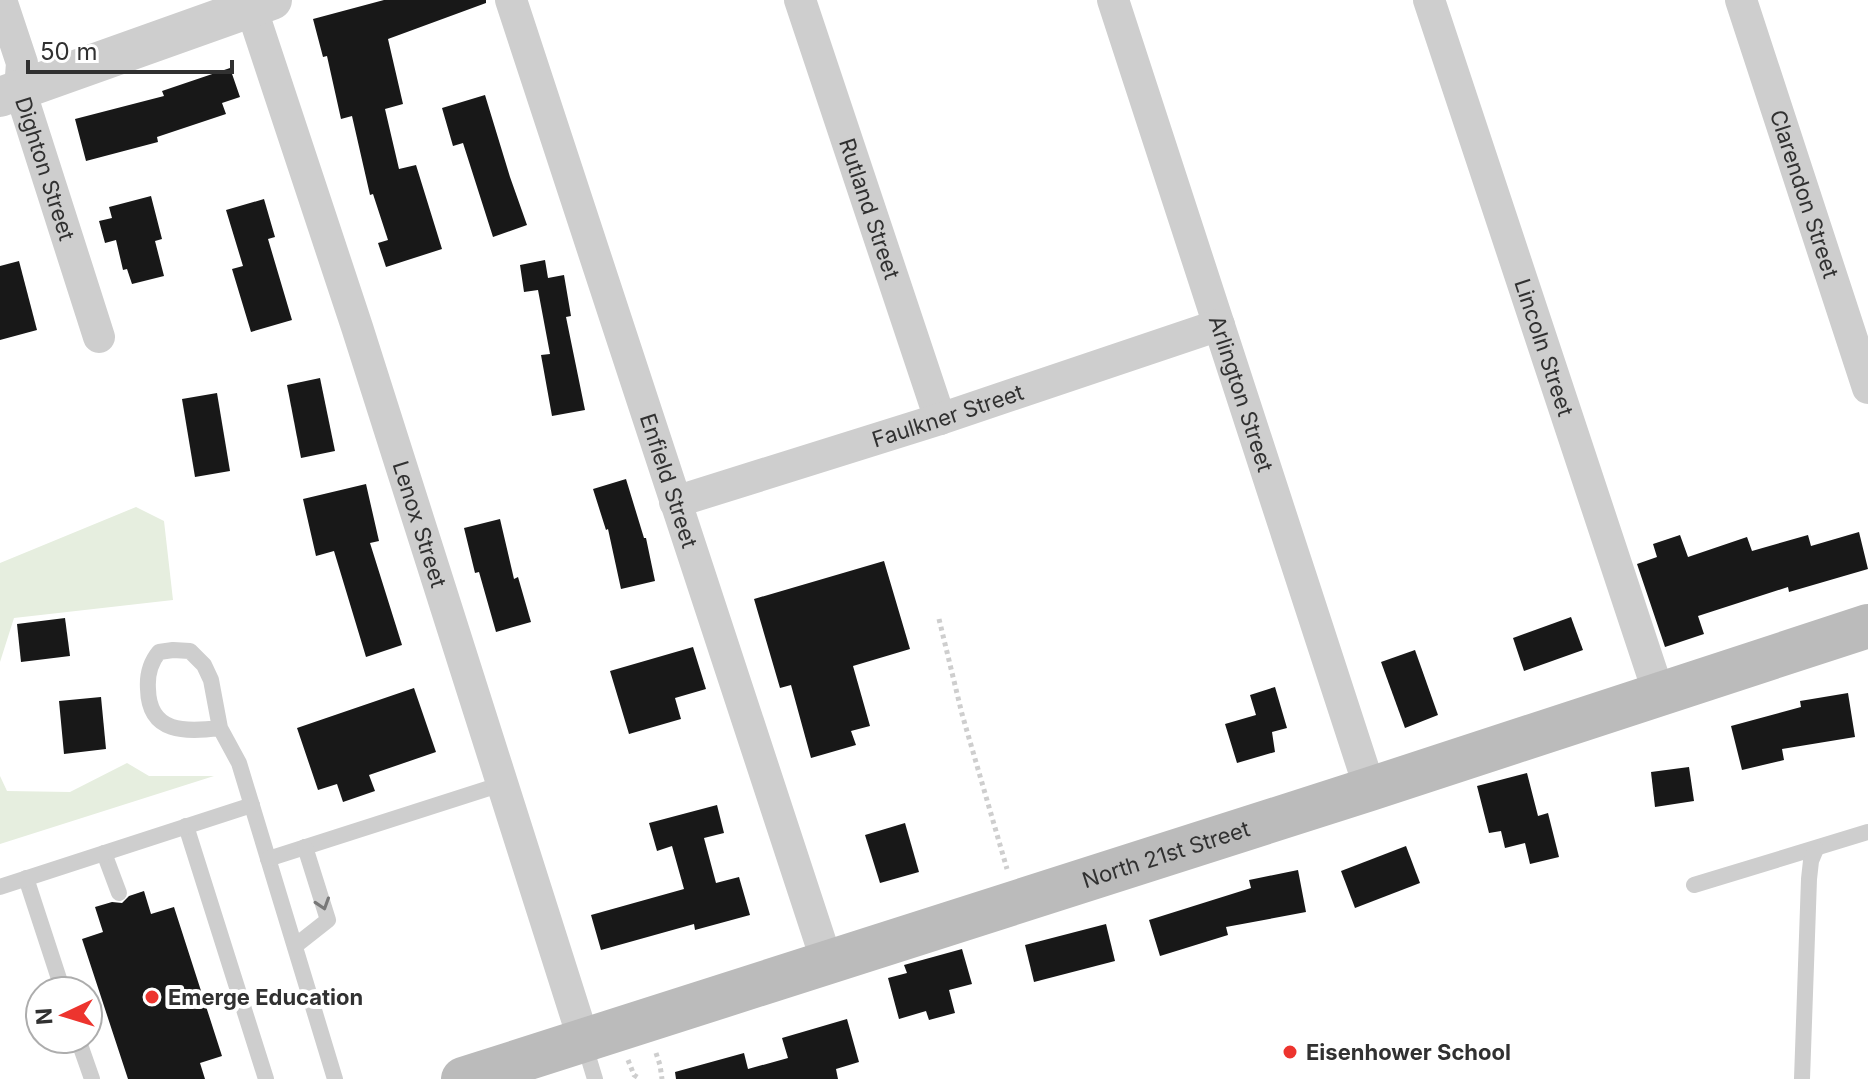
<svg xmlns="http://www.w3.org/2000/svg" width="1868" height="1079" viewBox="0 0 1868 1079" font-family="Inter,sans-serif">
	<rect width="100%" height="100%" fill="#fff"/>
	<g fill="#e6eedf">
		<path d="M136,507l28,14 9,79 -159,18 -14,44v-99z"/>
		<path d="M127,763l22,13h65l-214,68v-68l7,15 63,1z"/>
	</g>
	<g fill="#181818">
		<path d="M384,0h102v3l-98,36 15,65 -18,5 14,60 17,-4 26,84 -56,18 -8,-24 10,-3 -15,-46 -3,1 -18,-79 -11,3 -14,-63 -4,1 -10,-38z"/>
		<path d="M230,68l10,29 -18,6 4,11 -69,23 1,5 -72,19 -11,-42 89,-23 -2,-5z"/>
		<path d="M485,95l25,82 17,48 -34,12 -30,-94 -10,3 -11,-38z"/>
		<path d="M151,196l11,43 -7,2 9,35 -32,8 -5,-15 -4,1 -7,-30 -11,3 -6,-22 13,-3 -3,-11z"/>
		<path d="M264,199l11,38 -7,2 24,81 -41,12 -19,-63 11,-3 -17,-56z"/>
		<path d="M545,260l3,18 16,-3 7,41 -5,1 19,93 -33,6 -11,-61 9,-1 -12,-64 -14,2 -4,-27z"/>
		<path d="M19,261l18,69 -37,10v-74z"/>
		<path d="M320,378l15,73 -34,7 -14,-73z"/>
		<path d="M217,393l13,78 -35,6 -13,-78z"/>
		<path d="M626,479l18,59h2l9,43 -34,8 -13,-60 -2,1 -13,-41z"/>
		<path d="M366,484l13,57 -9,2 32,102 -36,12 -32,-106 -18,5 -13,-57z"/>
		<path d="M500,519l14,60 4,-2 13,45 -35,10 -17,-60 -4,1 -11,-45z"/>
		<path d="M1859,532l9,37 -79,23 -1,-5 -90,29 6,18 -39,13 -28,-83 20,-7 -4,-13 27,-9 8,22 59,-20 5,14 56,-16 3,11z"/>
		<path d="M884,561l26,88 -57,17 17,60 -19,5 5,14 -45,13 -20,-73 -11,3 -26,-89z"/>
		<path d="M1571,617l12,33 -59,21 -11,-33z"/>
		<path d="M65,618l5,38 -49,6 -4,-38z"/>
		<path d="M693,647l13,42 -31,9 6,21 -52,15 -19,-63z"/>
		<path d="M1415,650l23,65 -33,13 -24,-66z"/>
		<path d="M1275,687l12,41 -15,4 3,20 -38,11 -12,-39 31,-9 -6,-20z"/>
		<path d="M414,688l22,64 -67,23 6,16 -32,11 -6,-18 -19,6 -21,-62z"/>
		<path d="M1848,693l7,44 -73,12 2,11 -42,10 -11,-44 70,-19 -1,-6z"/>
		<path d="M101,697l5,52 -42,5 -5,-53z"/>
		<path d="M1689,767l5,34 -39,6 -4,-35z"/>
		<path d="M1527,773l11,43 10,-3 11,44 -29,7 -5,-21 -20,5 -4,-17 -12,2 -12,-47z"/>
		<path d="M717,805l7,28 -20,5 12,45 23,-6 11,38 -55,15 -1,-6 -93,26 -10,-35 93,-26 -12,-43 -15,5 -8,-28z"/>
		<path d="M905,823l14,49 -39,11 -15,-48z"/>
		<path d="M1406,846l14,37 -65,25 -14,-37z"/>
		<path d="M1298,870l8,42 -80,15 2,8 -68,21 -11,-36 102,-32 -2,-8z"/>
		<path d="M144,891l7,23 23,-7 48,149 -22,7 5,16h-77l-46,-140 21,-7 -8,-25 17,-5 10,1 7,-7z"/>
		<path d="M1106,924l9,37 -81,21 -9,-37z"/>
		<path d="M962,949l10,35 -23,6 6,23 -26,7 -3,-9 -27,8 -11,-41 19,-5 -3,-8z"/>
		<path d="M847,1019l12,43 -23,7 2,10h-162l-1,-7 69,-19 4,16 40,-11 -6,-20z"/>
	</g>
	<g fill="none" stroke-linecap="round" stroke-linejoin="round">
		<g stroke="#cecece" stroke-width="5" stroke-dasharray="4 4" stroke-linecap="butt">
			<path d="M939,619l23,95 45,155"/>
			<path d="M656,1053l4,12 2,14"/>
			<path d="M628,1060l6,15 6,4"/>
		</g>
		<g stroke="#cecece" stroke-width="16">
			<path d="M220,728c-34,4 -71,6 -72,-39 -1,-14 2,-26 11,-37l14,-2 17,1 14,14 7,15 9,48 19,35 96,316"/>
			<path d="M186,826l80,253"/>
			<path d="M104,853l15,40"/>
			<path d="M268,859l234,-75"/>
			<path d="M26,878l37,113"/>
			<path d="M1694,885l174,-53"/>
			<path d="M0,887l252,-82"/>
			<path d="M295,946l33,-26 -23,-73"/>
			<path d="M78,1039l14,40"/>
			<path d="M584,1043l11,36"/>
			<path d="M1802,1079l7,-200 2,-18 5,-12"/>
		</g>
		<g stroke="#cecece" stroke-width="32">
			<path id="s1" d="M1,0l21,63 -2,27 79,247"/>
			<path id="s2" d="M511,0l316,962"/>
			<path id="s3" d="M800,0l140,419"/>
			<path id="s4" d="M1113,0l257,789"/>
			<path id="s5" d="M1429,0l230,694"/>
			<path id="s6" d="M1741,0l127,388"/>
			<path id="s7" d="M251,7l106,320 227,714"/>
			<path id="s8" d="M675,502l265,-83 279,-94"/>
		</g>
		<path stroke="#cecece" stroke-width="40" d="M0,97l272,-97"/>
		<path stroke="#bbb" stroke-width="44" id="s9" d="M463,1079l907,-290 498,-163"/>
	</g>
	<defs><path id="oneway-chevron" d="M-2-3.5L2.5 0L-2 3.5" fill="none" stroke-width="1.6" stroke-linecap="round" stroke-linejoin="round" transform="scale(2)"/></defs>
	<use stroke="#787878" href="#oneway-chevron" transform="translate(323 904) rotate(72)"/>
	<g fill="#ed342e" stroke="#fff" stroke-width="3">
		<circle cx="152" cy="997" r="8"/>
		<circle cx="1290" cy="1052" r="8"/>
	</g>
	<g text-anchor="middle" stroke-width="8" stroke-linejoin="round" paint-order="stroke">
		<g font-size="22" fill="#313131" stroke="#fff">
			<text dy="8" stroke="none"><textPath href="#s1" startOffset="176">Dighton Street</textPath></text>
			<text dy="8" stroke="none"><textPath href="#s6" startOffset="204">Clarendon Street</textPath></text>
			<text dy="8" stroke="none"><textPath href="#s3" startOffset="220">Rutland Street</textPath></text>
			<text dy="8" stroke="none"><textPath href="#s5" startOffset="366">Lincoln Street</textPath></text>
			<text dy="8" stroke="none"><textPath href="#s4" startOffset="414">Arlington Street</textPath></text>
			<text dy="8" stroke="none"><textPath href="#s8" startOffset="286">Faulkner Street</textPath></text>
			<text dy="8" stroke="none"><textPath href="#s2" startOffset="506">Enfield Street</textPath></text>
			<text dy="8" stroke="none"><textPath href="#s7" startOffset="544">Lenox Street</textPath></text>
			<text dy="8" stroke="none"><textPath href="#s9" startOffset="738">North 21st Street</textPath></text>
		</g>
		<g font-size="22" font-weight="bold" fill="#313131" stroke="#fff" text-anchor="start">
			<text x="168" y="1005">Emerge Education</text>
			<text x="1306" y="1060">Eisenhower School</text>
		</g>
	</g>
	<g transform="translate(64 1015) rotate(266)"><circle r="38" fill="#ffffff" stroke="#adadad" stroke-width="2"/>
	<path d="M0-6L14 30L0 20L-14 30Z" fill="#ed342e"/>
	<text y="-12" font-size="22" font-weight="bold" text-anchor="middle" fill="#313131">N</text>
	</g>
	<path d="M28 60v12h204v-12" fill="none" stroke="#313131" stroke-width="4"/>
	<text x="40" y="60" font-size="24" fill="#313131" stroke="#ffffff" stroke-width="6" paint-order="stroke">50 m</text>
</svg>
